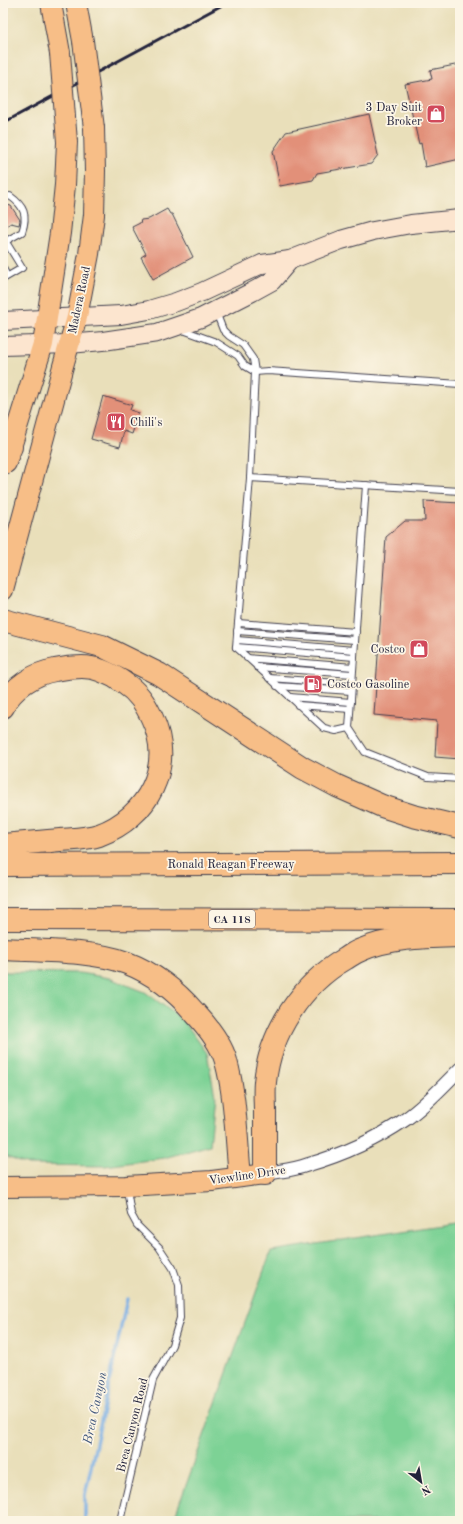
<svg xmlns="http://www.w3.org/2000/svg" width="463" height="1524" viewBox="0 0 463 1524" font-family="'Old Standard TT',serif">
	<rect width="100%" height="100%" fill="#fcf5e5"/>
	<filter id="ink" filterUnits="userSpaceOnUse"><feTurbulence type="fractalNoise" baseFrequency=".025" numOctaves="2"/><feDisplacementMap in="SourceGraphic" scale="8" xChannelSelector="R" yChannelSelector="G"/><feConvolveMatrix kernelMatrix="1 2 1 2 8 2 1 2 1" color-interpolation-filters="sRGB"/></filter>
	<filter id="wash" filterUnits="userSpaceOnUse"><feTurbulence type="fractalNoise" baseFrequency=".012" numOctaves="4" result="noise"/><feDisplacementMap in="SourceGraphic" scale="16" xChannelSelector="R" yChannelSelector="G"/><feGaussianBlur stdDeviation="0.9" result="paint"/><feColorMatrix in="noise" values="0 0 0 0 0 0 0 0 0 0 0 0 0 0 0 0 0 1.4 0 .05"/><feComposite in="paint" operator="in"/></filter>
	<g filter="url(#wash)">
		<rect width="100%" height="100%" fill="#e9dfba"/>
		<g fill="#7dd295" stroke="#507a68">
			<path d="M3,968l2,4 75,1 29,5 36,14 38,28 24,33 8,43 -5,49 -46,13 -59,8 -77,-1 -21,-8 -4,-24 2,-67 -2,-45z"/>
			<path d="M460,1222v299h-287l98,-270z"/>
		</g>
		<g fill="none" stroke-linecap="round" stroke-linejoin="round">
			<path stroke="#75ace4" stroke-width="3.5" d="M85,1521v-26l42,-196"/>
		</g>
		<g id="blocks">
			<g fill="#e29079">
				<path d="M460,64v95l-35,8 -4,-24 -2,1 -14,-60 27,-5 -2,-9z"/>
				<path d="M369,114l9,41 -7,9 -54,9 -4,7 -33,6 -7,-35 13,-19z"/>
				<path d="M3,204l8,2 9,14 -1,5 -8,-2 -8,5z"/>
				<path d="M167,209l3,5h2l21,43 -40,22 -12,-22 5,-3 -14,-27 8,-4 1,-3 8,-1z"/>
				<path d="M103,396l29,9 -2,5 9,3 -7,21 -8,-3 -4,16 -29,-8z"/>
				<path d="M424,501l36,2v256l-25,-2 2,-36 -63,-6 12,-178 19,-16h20z"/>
			</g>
		</g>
	</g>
	<g filter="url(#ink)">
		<use href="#blocks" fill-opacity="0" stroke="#403e4e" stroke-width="1"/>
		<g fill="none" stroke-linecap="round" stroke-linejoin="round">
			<defs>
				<g id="lane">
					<path d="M3,198l7,-2c14,10 18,19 12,36l-16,9"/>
					<path d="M3,237l19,31 -19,11"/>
					<path d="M3,268l4,8"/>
					<path d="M216,312l7,18 6,6 14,9 10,14 2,13 -5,106 -14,169"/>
					<path d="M183,330l33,12 22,14 7,10 10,6 13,-1 192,13"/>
					<path d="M250,478l210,13"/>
					<path d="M366,485l-17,243 16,24 63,25 32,2"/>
					<path d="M238,623l118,9"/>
					<path d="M237,631l118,9"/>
					<path d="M237,640l117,10"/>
					<path d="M236,647l88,81 12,3 13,-3"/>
					<path d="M236,647l118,10"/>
					<path d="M247,658l106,9"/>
					<path d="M257,667l95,7"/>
					<path d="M269,678l83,6"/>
					<path d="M277,686l74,5"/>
					<path d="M290,697l61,5"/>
					<path d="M298,705l52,4"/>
					<path d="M120,1521l33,-141 19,-35 8,-27 -1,-33 -6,-17 -14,-21 -22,-22 -6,-11 -4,-25"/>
				</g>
				<path id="street" d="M265,1174c14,-3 29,-4 42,-9 35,-10 70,-26 99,-46 20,-14 37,-33 54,-50"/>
				<g id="secondary">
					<path d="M3,321l118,-6 28,-5 27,-8 26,-10 60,-28 28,-4 51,-20 32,-9 38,-7 49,-5"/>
					<path d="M3,346l66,-2 34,-3 54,-8 44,-15 51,-26 20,-11 18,-21"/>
				</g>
				<g id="primary">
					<path d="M51,3l9,50"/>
					<path d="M76,3l7,38"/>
					<path d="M6,463l37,-119 17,-111 5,-48 2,-43"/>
					<path d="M3,590l60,-224 14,-49 12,-63 5,-39 1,-44 -1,-43"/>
					<path d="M3,1187l123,-1 86,-5 53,-7"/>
				</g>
				<g id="highway">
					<path d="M3,463l8,-16"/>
					<path d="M3,620l99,26 57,28 144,94 34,18 45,20 31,10 47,11"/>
					<path d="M3,707c9,-19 32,-34 52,-37 9,-2 18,-3 27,-3 15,0 31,8 42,16 14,9 21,20 28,35 23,48 -4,99 -53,117 -12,4 -26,4 -39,5 -19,2 -38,3 -57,5"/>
					<path d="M3,865l457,-2"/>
					<path d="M3,919l457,1"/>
					<path d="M3,949c37,2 90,1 124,14 26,10 50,29 68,50 12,13 26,30 31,48 10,37 10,77 14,115"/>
					<path d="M265,1174c0,-21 0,-41 0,-61 0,-10 -1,-21 0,-31 5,-50 37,-98 80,-123 5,-3 10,-7 16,-9 30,-13 66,-13 99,-14"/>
				</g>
			</defs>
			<use href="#lane" stroke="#403e4e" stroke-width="8"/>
			<use href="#street" stroke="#403e4e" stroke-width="15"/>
			<use href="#secondary" stroke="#403e4e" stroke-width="20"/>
			<use href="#primary" stroke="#403e4e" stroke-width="22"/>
			<use href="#highway" stroke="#403e4e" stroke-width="24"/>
			<use href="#lane" stroke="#fff" stroke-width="6"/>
			<use href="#street" stroke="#fff" stroke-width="13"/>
			<use href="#secondary" stroke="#fce5cf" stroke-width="18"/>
			<use href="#primary" stroke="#f7be87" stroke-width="20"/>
			<use href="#highway" stroke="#f7be87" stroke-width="22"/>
			<path stroke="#22223b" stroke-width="3" d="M3,123l223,-120"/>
			<defs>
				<g id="primary-bridge">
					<path d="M83,41l11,87"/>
					<path d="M60,53l7,89"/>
				</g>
			</defs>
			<use href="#primary-bridge" stroke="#403e4e" stroke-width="22" stroke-linecap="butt"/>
			<use href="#primary-bridge" stroke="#f7be87" stroke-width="20"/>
		</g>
	</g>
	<defs>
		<symbol id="shop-square" viewBox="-11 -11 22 22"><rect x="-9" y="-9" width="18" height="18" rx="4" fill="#d1495b" stroke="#fcf5e5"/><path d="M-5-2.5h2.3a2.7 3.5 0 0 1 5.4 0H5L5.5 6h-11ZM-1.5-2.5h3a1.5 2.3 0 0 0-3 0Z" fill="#fff"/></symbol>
		<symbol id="restaurant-square" viewBox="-11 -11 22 22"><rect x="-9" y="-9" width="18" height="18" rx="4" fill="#d1495b" stroke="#fcf5e5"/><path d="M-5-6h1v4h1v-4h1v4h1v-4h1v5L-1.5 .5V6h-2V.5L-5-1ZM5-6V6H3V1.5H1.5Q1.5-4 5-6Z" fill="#fff"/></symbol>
		<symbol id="fuel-square" viewBox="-11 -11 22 22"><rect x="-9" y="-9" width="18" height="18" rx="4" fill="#d1495b" stroke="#fcf5e5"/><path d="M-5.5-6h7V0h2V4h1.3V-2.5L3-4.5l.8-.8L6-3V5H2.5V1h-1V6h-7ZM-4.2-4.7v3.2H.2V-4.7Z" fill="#fff"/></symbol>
	</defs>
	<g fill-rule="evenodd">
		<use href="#shop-square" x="425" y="103" width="22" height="22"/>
		<use href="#restaurant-square" x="105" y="411" width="22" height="22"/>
		<use href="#shop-square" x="408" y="638" width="22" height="22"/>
		<use href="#fuel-square" x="302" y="673" width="22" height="22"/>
	</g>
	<g text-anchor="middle" stroke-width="3.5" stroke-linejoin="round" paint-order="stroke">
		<rect fill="#fcf5e5" stroke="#63616e" stroke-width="1" x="209" y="910" width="46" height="18" rx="3"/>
		<g font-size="11" font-weight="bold" fill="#22223b">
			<text x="232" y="923">CA 118</text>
		</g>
		<g font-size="12" fill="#22223b" stroke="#fcf5e5" text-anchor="end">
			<text x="422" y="111">3 Day Suit<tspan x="422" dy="14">Broker</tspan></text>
			<text x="130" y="426" text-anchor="start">Chili's</text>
			<text x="405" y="653">Costco</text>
			<text x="327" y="688" text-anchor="start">Costco Gasoline</text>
		</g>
		<g font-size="12" fill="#22223b" stroke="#fcf5e5">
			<text transform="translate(79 300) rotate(-78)" y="4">Madera Road</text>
			<text x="231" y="868">Ronald Reagan Freeway</text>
			<text transform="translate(247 1175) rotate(-8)" y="4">Viewline Drive</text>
			<text transform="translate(132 1425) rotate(-76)" y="4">Brea Canyon Road</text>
		</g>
		<g font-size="13" font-style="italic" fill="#43597f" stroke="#fcf5e5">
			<text transform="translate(94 1408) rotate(-78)" y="5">Brea Canyon</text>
		</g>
	</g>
	<rect width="463" height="1524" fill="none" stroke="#fcf5e5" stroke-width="16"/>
	<g transform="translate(421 1482) rotate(149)" stroke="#fcf5e5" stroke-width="3" paint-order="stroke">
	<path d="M0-3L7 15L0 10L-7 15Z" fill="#22223b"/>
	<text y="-6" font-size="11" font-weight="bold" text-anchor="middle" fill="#22223b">N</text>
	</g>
</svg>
